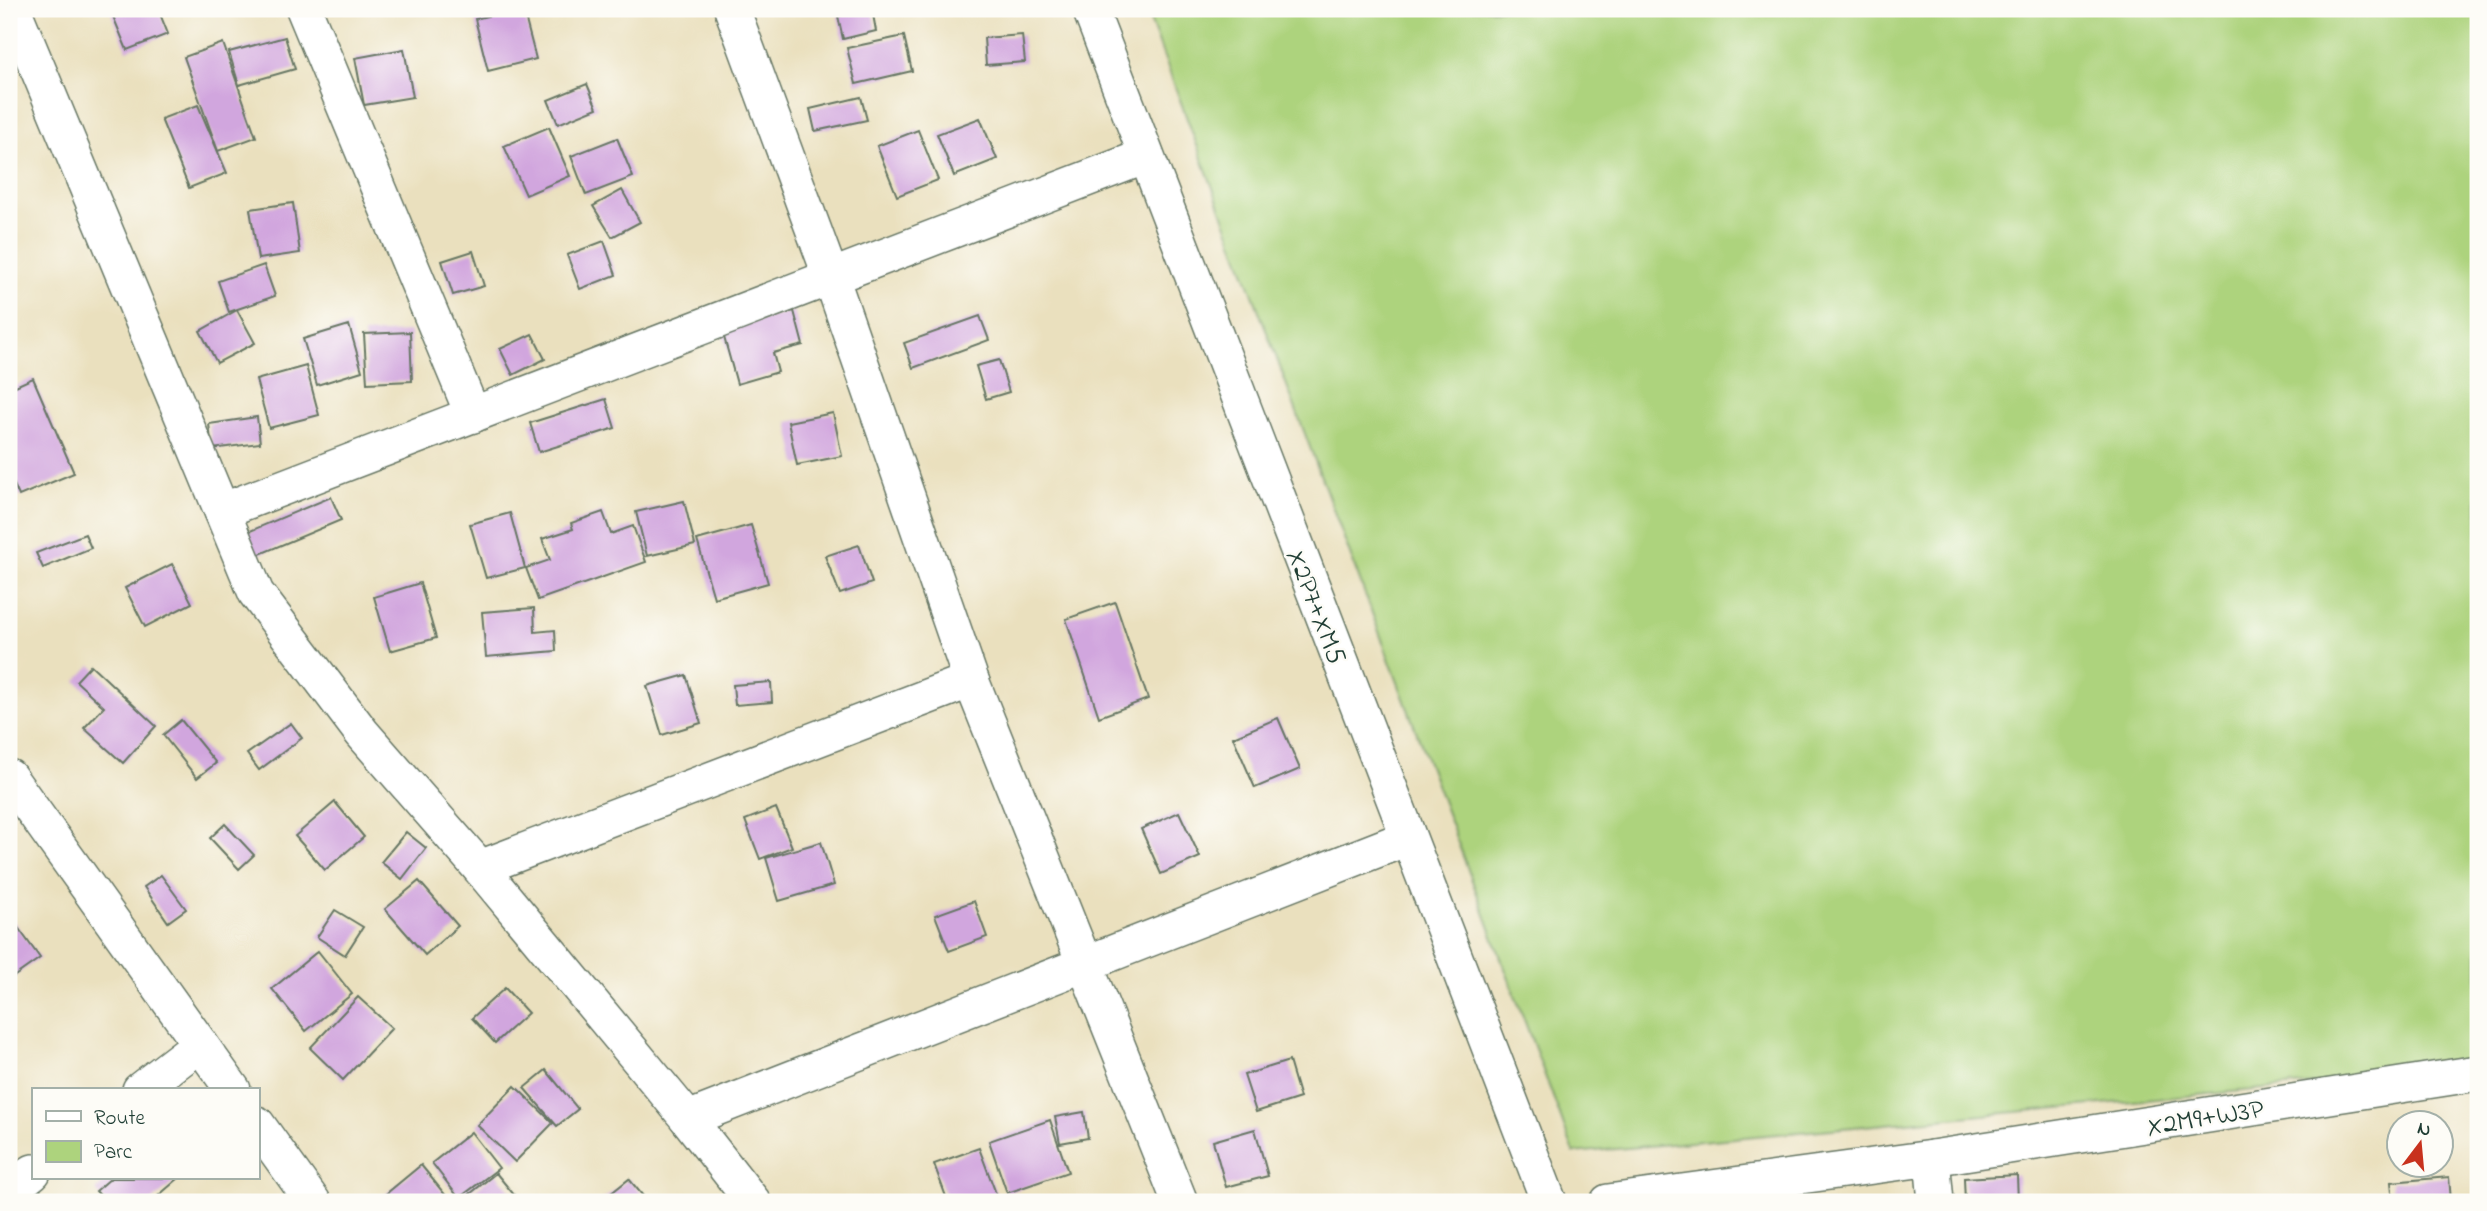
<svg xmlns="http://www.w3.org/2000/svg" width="2487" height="1211" viewBox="0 0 2487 1211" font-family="'Indie Flower',sans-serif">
	<rect width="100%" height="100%" fill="#fdfcf7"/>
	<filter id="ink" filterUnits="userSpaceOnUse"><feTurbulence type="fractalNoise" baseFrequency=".0143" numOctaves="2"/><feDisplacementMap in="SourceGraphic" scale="14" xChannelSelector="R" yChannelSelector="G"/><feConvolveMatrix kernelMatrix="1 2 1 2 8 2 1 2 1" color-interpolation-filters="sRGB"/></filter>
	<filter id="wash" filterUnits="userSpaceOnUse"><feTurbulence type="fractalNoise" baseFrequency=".00686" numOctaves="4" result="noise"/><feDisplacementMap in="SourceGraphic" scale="28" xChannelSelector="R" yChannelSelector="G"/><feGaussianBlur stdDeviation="1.57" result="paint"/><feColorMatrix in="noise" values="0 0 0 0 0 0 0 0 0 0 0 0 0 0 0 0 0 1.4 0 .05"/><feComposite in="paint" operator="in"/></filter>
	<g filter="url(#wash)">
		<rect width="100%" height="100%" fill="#eae0be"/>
		<path fill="#add37d" stroke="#668858" stroke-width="2" d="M1146,9h1332v1060l-904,84z"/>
		<g id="blocks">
			<g fill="#d1a6de">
				<path d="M110,9h48l10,25 -41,16z"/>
				<path d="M516,9h7l13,50 -48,12 -13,-52z"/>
				<path d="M872,9l4,22 -33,8 -5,-23z"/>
				<path d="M1022,35l3,27 -39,3 -2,-27z"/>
				<path d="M904,36l8,35 -56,13 -9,-36z"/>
				<path d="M285,37l10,32 -56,16 -10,-33z"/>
				<path d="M223,43l33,94 -38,14 -34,-94z"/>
				<path d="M404,49l9,48 -49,8 -9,-47z"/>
				<path d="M587,84l10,24 -39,16 -10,-24z"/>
				<path d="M861,97l6,23 -52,11 -5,-22z"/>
				<path d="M198,105l29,68 -38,15 -28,-69z"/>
				<path d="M980,118l17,41 -43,17 -17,-42z"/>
				<path d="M549,127l21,49 -44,19 -22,-49z"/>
				<path d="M918,130l20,50 -41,16 -20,-50z"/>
				<path d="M617,138l16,39 -47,18 -15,-39z"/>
				<path d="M622,190l18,32 -28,15 -19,-31z"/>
				<path d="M293,203l7,50 -42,6 -8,-50z"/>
				<path d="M604,241l12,34 -36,14 -13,-34z"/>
				<path d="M473,251l11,35 -31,9 -11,-34z"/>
				<path d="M264,265l11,31 -46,16 -11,-31z"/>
				<path d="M237,310l18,33 -38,20 -17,-32z"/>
				<path d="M794,311l9,34 -30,8 5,19 -41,12 -15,-54z"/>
				<path d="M980,316l9,24 -76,28 -9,-25z"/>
				<path d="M349,325l13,46 -45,14 -14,-46z"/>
				<path d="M410,332l2,49 -45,2 -3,-49z"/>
				<path d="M532,334l13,25 -32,16 -13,-26z"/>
				<path d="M999,360l10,32 -23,7 -10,-33z"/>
				<path d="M306,366l13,49 -50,13 -13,-48z"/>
				<path d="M33,378l41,95 -55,23 -10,-23v-84z"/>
				<path d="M606,399l9,29 -76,24 -9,-29z"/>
				<path d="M833,413l9,43 -45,9 -9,-43z"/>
				<path d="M257,417l3,26 -48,6 -3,-25z"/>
				<path d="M331,497l10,23 -88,37 -10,-23z"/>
				<path d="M684,501l11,44 -48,11 -11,-44z"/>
				<path d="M603,512l8,22 22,-8 13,36 -108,38 -12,-32 24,-8 -8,-21 31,-10 -2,-6z"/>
				<path d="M510,513l15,55 -39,10 -16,-54z"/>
				<path d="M751,525l17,58 -54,15 -17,-58z"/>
				<path d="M85,534l6,14 -48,20 -7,-15z"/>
				<path d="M859,545l13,38 -32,11 -15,-38z"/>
				<path d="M172,564l20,39 -47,24 -20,-39z"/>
				<path d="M420,583l16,55 -46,13 -16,-54z"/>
				<path d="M1115,602l33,97 -49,18 -33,-98z"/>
				<path d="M534,608l1,24 20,-2 1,21 -70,6 -4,-45z"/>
				<path d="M91,665l65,61 -33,37 -39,-35 20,-21 -28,-26z"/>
				<path d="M686,675l15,48 -39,12 -15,-49z"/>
				<path d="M771,682l1,20 -37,3 -2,-20z"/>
				<path d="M1278,718l22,51 -45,19 -22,-51z"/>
				<path d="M181,720l35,43 -19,15 -34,-43z"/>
				<path d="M291,723l11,15 -43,32 -12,-16z"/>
				<path d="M335,802l29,35 -39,33 -30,-34z"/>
				<path d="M776,808l16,39 -32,12 -15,-39z"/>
				<path d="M1179,812l21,45 -39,17 -20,-45z"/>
				<path d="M225,824l29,31 -15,14 -29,-31z"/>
				<path d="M406,832l20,16 -24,31 -21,-17z"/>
				<path d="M821,842l13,43 -55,16 -13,-43z"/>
				<path d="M161,875l25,34 -18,13 -24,-35z"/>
				<path d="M419,881l39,45 -33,29 -40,-46z"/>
				<path d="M974,901l13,36 -38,14 -14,-36z"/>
				<path d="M335,910l28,17 -18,28 -28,-18z"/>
				<path d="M9,915l31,43 -31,22z"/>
				<path d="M318,951l34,43 -46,37 -34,-42z"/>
				<path d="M505,988l23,25 -33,30 -23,-25z"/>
				<path d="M358,997l34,31 -49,52 -33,-32z"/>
				<path d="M1289,1061l11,37 -44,14 -12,-37z"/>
				<path d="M546,1070l32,39 -21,17 -33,-38z"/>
				<path d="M515,1086l38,37 -38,39 -38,-37z"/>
				<path d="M1084,1112l4,26 -28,5 -5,-26z"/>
				<path d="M1050,1120l18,52 -61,21 -18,-52z"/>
				<path d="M1255,1129l13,47 -42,11 -13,-46z"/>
				<path d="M471,1132l28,36 -40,30 -27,-35z"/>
				<path d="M979,1148l19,51 -9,3h-41l-14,-38z"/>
				<path d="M421,1165l30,37h-67l-3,-4z"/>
				<path d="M496,1173l24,29h-60z"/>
				<path d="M2017,1175l1,27h-53l-1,-24z"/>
				<path d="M2449,1177l2,24 -58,1 -2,-20z"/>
				<path d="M111,1178h68l-28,24h-45l-10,-11z"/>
				<path d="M629,1179l19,23h-48z"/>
			</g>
		</g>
	</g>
	<g filter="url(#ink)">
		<use href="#blocks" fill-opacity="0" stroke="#667664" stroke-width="2"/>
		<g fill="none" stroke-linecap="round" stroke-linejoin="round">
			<defs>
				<g id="minor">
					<path d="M13,9l243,584 106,140 118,135 208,251 65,83"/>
					<path d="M304,9l169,406"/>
					<path d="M732,9l99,268 140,403 209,522"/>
					<path d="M1090,9l459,1193"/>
					<path d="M222,511l924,-355"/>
					<path d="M9,777l224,313"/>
					<path d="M480,868l491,-188"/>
					<path d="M140,1090l60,-46"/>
					<path d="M688,1119l719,-281"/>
					<path d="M257,1124l56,78"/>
					<path d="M1932,1158l546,-85"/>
					<path d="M9,1191l24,-19"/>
					<path d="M1608,1202l324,-44 4,44"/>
				</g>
			</defs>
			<use href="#minor" stroke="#667664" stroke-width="38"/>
			<use href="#minor" stroke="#fff" stroke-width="35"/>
		</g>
	</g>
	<g text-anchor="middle" stroke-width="5" stroke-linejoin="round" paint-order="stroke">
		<g font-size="28" fill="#1f3d34" stroke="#fdfcf7">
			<text transform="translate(1318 606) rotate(69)" y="10">X2P7+XM5</text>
			<text transform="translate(2205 1116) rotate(-9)" y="10">X2M9+W3P</text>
		</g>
	</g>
	<rect width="2487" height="1211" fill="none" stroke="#fdfcf7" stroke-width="35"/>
	<rect x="32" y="1088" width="228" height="91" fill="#fdfcf7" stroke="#a4b0a9" stroke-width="2"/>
	<rect x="46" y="1111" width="35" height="10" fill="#ffffff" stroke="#a4b0a9" stroke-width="2"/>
	<text x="94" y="1124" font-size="21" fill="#1f3d34">Route</text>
	<rect x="46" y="1141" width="35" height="21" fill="#add37d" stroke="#a4b0a9" stroke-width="2"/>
	<text x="94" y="1158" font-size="21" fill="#1f3d34">Parc</text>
	<g transform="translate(2420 1144) rotate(16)"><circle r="33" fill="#fdfcf7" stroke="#a4b0a9" stroke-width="2"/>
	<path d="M0-5L12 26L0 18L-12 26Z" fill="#c8321e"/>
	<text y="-10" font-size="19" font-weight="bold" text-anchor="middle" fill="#1f3d34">N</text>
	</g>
</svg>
